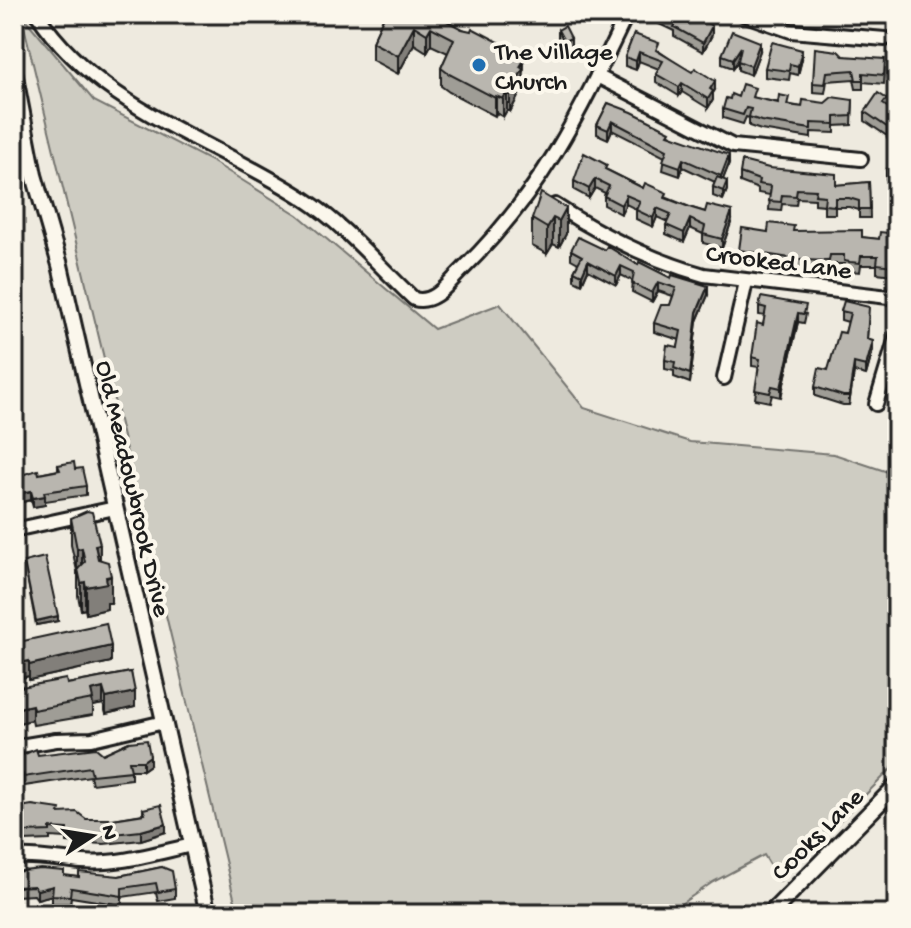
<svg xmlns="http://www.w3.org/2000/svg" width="911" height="928" viewBox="0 0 911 928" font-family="'Gochi Hand',sans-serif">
	<rect width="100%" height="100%" fill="#eeeadf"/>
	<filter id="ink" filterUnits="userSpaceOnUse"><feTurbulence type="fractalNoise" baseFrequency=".0125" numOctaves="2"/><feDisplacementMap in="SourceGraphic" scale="16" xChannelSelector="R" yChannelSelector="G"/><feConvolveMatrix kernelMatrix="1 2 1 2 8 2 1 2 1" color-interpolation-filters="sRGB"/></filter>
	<g filter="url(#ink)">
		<path fill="#ceccc2" stroke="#75746f" stroke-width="2" d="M21,14l73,87 119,61 85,53 136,114 66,-25 84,104 106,34 144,12 63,21v288l-117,118 -16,-26 -51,27 -47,32h-428z"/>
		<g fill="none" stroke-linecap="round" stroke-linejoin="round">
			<defs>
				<g id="minor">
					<path d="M37,14c63,96 178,126 269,186 37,24 75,68 108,99 21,6 35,-17 49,-30 81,-80 116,-155 164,-255"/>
					<path d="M743,14l48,17 94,8"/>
					<path d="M597,76l136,70 128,13"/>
					<path d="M555,205c46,30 96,55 149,70l193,23"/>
					<path d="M724,378l22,-96"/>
					<path d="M876,404l21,-70"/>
					<path d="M14,530l101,-22"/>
					<path d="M14,747l42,-7 36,-1 72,-17"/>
					<path d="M14,857c24,-2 44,3 68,5 36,3 74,-9 110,-17"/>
				</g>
				<g id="major">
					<path d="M14,72l20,103 26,90 148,649"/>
					<path d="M770,914l127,-129"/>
				</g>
			</defs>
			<use href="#minor" stroke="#1c1c1c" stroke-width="18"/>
			<use href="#major" stroke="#1c1c1c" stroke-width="20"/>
			<use href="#minor" stroke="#fbf7ec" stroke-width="12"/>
			<use href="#major" stroke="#fbf7ec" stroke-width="14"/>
		</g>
		<g fill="#9f9d96" stroke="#1c1c1c" stroke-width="2">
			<path d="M385,14h59l-1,5 81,41 -1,27 -13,25 -3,-2 -4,7 -7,-4 -1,3 -46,-24 -8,-6v-18l7,-15 -17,-8 -4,7 -13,-8 -16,30 -26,-14v-18z"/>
			<path d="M638,14h53l21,21 -9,17 -29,-16v-5z"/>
			<path d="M558,30l13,17 -7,3 -6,-11z"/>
			<path d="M634,34l81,56 -2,3v7l-5,8 -26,-16 -3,4 -23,-14v-8l3,-5 -20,-8 -3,9 -11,-4v-9z"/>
			<path d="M760,51l-9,24 -13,-5v-9l-5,7 -11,-4v-9z"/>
			<path d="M843,56l42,12 -1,16 -21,-2v7h-7l-2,-10 -27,2 -2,12 -12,-1v-9z"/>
			<path d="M802,59l-4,16 -8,-2 -1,7 -24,-3v-9z"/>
			<path d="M897,60v15l-3,-3v-9z"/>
			<path d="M738,97l16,1 48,9 51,-7 -1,25 -17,1v7l-24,-1v6l-50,-8 -12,-4v-8l-3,-1 -3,7 -20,-6v-9l7,-10z"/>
			<path d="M608,103l121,61 -6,15 4,11 -4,10 -10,-4v-9l2,-5 -32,-15 -3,9 -17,-6 2,-13 -53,-27 -4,9 -11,-5v-9z"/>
			<path d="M887,107l9,15 -9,14 -22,-15v-9z"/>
			<path d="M897,128v26l-4,1 -2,-7v-18z"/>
			<path d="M897,166v38l-6,-5v-9l3,-4 -8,-7v-9z"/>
			<path d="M607,170l36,18 49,20 40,12 -10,28 -19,-5v-9l-13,-6 -6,14 -18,-8v-9l2,-3 -11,-5 -4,10 -17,-8v-10l-10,-5 -5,10 -17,-9v-9l1,-3 -10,-5 -6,10 -15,-8v-9z"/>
			<path d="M740,173l96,12 33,-3 1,36h-11v-8l-10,-3h-14v7h-11v-9l-9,-1v-5l-18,-1 -1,7 -14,-1 -1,7 -12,-1 1,-15 -12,-2v-4l-18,-7z"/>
			<path d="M566,208v26l-7,13 -6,-3 -6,10 -15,-8v-27z"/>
			<path d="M794,231l85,8 18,-5v34h-3l-1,7 -16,-2v-8h-16l-1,7 -10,-1 -6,-1v-6h-14l-1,6 -26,-1 -64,-10v-9l29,-18z"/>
			<path d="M571,250h34l103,45 -11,26 -7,62 -16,-6v-6l-9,-2v-9l13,-13 2,-7 -26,-8v-9l16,-18 3,-9 -15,-5 -6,11 -20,-10 1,-11 -12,-6 -5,10 -28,-15 -6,14 -8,-4v-9l4,-8 -7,-4z"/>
			<path d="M759,306l47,8 -2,9 -6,-1 -17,75 -9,-2 -2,7 -15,-3 4,-32 -7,-1v-9l11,-32 2,-9 -6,-1z"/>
			<path d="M841,311l28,5 -2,23 6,11 -7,25 -12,-3 -5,33h-6l-28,-9v-9l13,-17 17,-37 3,-11 -7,-2z"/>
			<path d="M58,465l17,4 11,17v9l-41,6v4l-12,2 -2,-7 -17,4v-27l25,-3 19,-4z"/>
			<path d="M71,518l40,85h-4v6l-21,5 -1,-5 -4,1 -3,-14v-21l-7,-30z"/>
			<path d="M24,562l34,59 -22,4z"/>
			<path d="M14,643l97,19 -82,18v-4l-11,3 4,8 45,-3 64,-12 4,35 -29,7 -3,-10 -10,2v9l-60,10 -1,-5 -18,4z"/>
			<path d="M129,742l21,23 -7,5h-12v9l-39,5 -2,-8 -66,10 -1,-4 -9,3 24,-30 65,-1z"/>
			<path d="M14,808l45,5 27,6h27l30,-5v-5l23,23 -25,8 -37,4 -37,-2v-4l-17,-1v3l-26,1v-5l-10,1z"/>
			<path d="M162,867l13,22v9l-17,3 -2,-9 -34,5v8l-51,-8 -1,8 -18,-1v-9l-15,4 -3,-4 -18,1 -2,3v-27l65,5 40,-1z"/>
		</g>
		<g fill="#827f7a" stroke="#1c1c1c" stroke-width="2">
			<path d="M414,26v18l-16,30v-18z"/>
			<path d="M712,26v9l-9,17v-9z"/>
			<path d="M431,27v18l-4,7v-18z"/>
			<path d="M571,38v9l-7,3v-9z"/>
			<path d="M760,42v9l-9,24v-9z"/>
			<path d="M741,47v9l-8,12v-9z"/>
			<path d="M802,50v9l-4,16v-9z"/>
			<path d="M639,52v9l-3,9v-9z"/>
			<path d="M524,60l-1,27 -13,25v-18z"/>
			<path d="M715,81v9l-2,3v7l-5,8v-9l2,-10z"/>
			<path d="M682,83v9l-3,4v-9z"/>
			<path d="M507,92v18l-4,7v-18z"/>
			<path d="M496,96v17l-1,3v-18z"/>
			<path d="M896,113v9l-9,14v-9z"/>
			<path d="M612,121v9l-4,9v-9z"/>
			<path d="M729,155v9l-8,21v-9z"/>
			<path d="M683,159v8l-3,9v-9z"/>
			<path d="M595,179v9l-6,10v-9z"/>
			<path d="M727,181v9l-4,10v-9z"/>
			<path d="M626,195v9l-5,10v-9z"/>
			<path d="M566,208v26l-7,13v-26z"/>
			<path d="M657,208v9l-4,10v-9z"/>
			<path d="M732,211v9l-10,28v-9z"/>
			<path d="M553,218v26l-6,10v-26z"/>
			<path d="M690,219v9l-6,14v-9z"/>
			<path d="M588,261v9l-6,14v-9z"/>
			<path d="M621,266v9l-5,10v-9z"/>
			<path d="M658,282v9l-6,11v-9z"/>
			<path d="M708,286v9l-11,26 -7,62 7,-71z"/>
			<path d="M798,313v9l-17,75v-9z"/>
			<path d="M873,341v9l-7,25v-9z"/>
			<path d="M854,363v9l-5,33v-9z"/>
			<path d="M31,491v9l-17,4v-9z"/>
			<path d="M45,496v9l-12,2v-9z"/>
			<path d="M100,544v26l-5,-25z"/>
			<path d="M82,548v26l-4,-5 -1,6v-26z"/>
			<path d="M111,576v27h-4v6l-21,5v-27z"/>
			<path d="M85,582v27l-4,1v-27z"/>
			<path d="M58,616v5l-22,4v-4z"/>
			<path d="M111,646v16l-82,18v-15z"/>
			<path d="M29,661v15l-14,3v-15z"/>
			<path d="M103,688v16l-10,2 -2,-15z"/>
			<path d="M135,692v15l-29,7v-16z"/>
			<path d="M32,705v15l-18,4v-15z"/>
			<path d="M150,756v9l-7,5v-9z"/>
			<path d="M23,774v8l-9,3v-9z"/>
			<path d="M166,824v8l-25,8v-9z"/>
			<path d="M53,886v9l-16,4v-9z"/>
		</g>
		<g fill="#b9b6af" stroke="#1c1c1c" stroke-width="2">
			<path d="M385,14h52v2l25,13 9,2 1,-3 46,24 -2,4 8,4 -4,7 3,2 -13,25 -3,-2 -4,7 -7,-3 -1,2 -46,-24 -8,-6 13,-29 -23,-12 -4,7 -13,-8 -16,30 -26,-14z"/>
			<path d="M657,14h34l21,12 -9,17 -29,-16 2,-4z"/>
			<path d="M565,26l6,12 -7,3 -6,-11z"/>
			<path d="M732,31l28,11 -9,24 -13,-5 3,-14 -8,12 -11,-4z"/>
			<path d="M634,34l25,9 -3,7 36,22 3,-4 20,13 -5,8 3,2 -5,8 -26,-16 -3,4 -23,-13 7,-13 -24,-9 -3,9 -11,-4z"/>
			<path d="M772,42l30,8 -4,16 -8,-2 -1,7 -24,-3z"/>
			<path d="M815,48l23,3 5,5 42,3 -1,16 -21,-2v7h-7l-2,-10 -27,2 -2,12 -12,-1z"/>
			<path d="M742,84l13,4 -3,9 26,6 1,-8 10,2 -2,8 15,2 1,-7 22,3 7,-6 21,3 -1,16 -17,1v7l-24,-1v6l-50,-8 -12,-4 2,-8 -5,-1 -3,7 -20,-6 3,-11 4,1 1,-5 7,3z"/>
			<path d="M878,93l9,6 -4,5 13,9 -9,14 -22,-15z"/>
			<path d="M608,103l24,9 38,19 -2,3 61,21 -8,21 -38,-17 -3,8 -17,-6 4,-11 -55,-29 -4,9 -11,-5z"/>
			<path d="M897,128v6l-6,-4z"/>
			<path d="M897,137v8l-4,1 -2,-7z"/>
			<path d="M584,153l23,12 -2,4 38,19 2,-5 22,10 -2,5 27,10 13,4 2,-7 25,6 -10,28 -19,-5 2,-8 -15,-7 -6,14 -18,-8 5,-11 -14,-6 -4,10 -17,-8 4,-9 -14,-6 -5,10 -17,-9 5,-10 -14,-7 -6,10 -15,-8z"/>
			<path d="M742,161l27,7 67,6v11l33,-3 1,27h-11v-8l-10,-3h-14v8l-11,-1 1,-9 -10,-1 1,-5 -19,-1 -1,7 -14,-1 -1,7 -12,-1 2,-15 -13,-2 1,-4 -19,-7z"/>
			<path d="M893,162l4,4v14l-11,-10z"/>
			<path d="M717,177l10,4 -4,10 -10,-4z"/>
			<path d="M897,181v14l-6,-5z"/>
			<path d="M541,193l25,15 -7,13 -6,-3 -6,10 -15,-9z"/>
			<path d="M769,223l25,3 -1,5 69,-1v7l17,2 1,-7 17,2v25h-3l-1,7 -16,-2 1,-8h-17l-1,7 -10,-1 -6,-1v-6h-14l-1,6 -26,-1 -64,-10 3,-22 26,4z"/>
			<path d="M578,237l27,13 2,-4 31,19 1,-3 32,16 1,-3 36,11 -11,26 -7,62 -16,-6 1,-6 -10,-2 2,-15 11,2 3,-16 -27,-8 7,-18h9l6,-17 -18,-6 -6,11 -20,-10 2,-11 -13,-6 -5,10 -28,-15 -6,14 -8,-4 8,-15 -11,-6z"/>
			<path d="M761,297l45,8 -2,9 -6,-1 -17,75 -9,-2 -2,7 -15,-3 5,-31 -8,-2 5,-34 6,2 3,-17 -7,-2z"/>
			<path d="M844,301l25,6 -2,32 6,2 -7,25 -12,-3 -5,33h-6l-28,-9 4,-19 9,2 11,-38 6,1 5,-20 -9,-2z"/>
			<path d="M74,462l1,7 7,-1 4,18 -42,6 1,4 -12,2 -2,-7 -17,4v-18l24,-7 1,4 21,-4 -2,-5z"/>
			<path d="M87,511l5,1 8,32 -5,1 3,14 10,3 3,14 -5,1 1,6 -21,4 -1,-5 -4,1 -3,-14 7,-7 -3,-14 -5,1 -6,-31z"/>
			<path d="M45,557l13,59 -22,5 -12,-59z"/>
			<path d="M106,623l5,23 -82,19v-4l-14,3 3,16 4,7 44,-8 1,5 64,-12 4,20 -29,6 -3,-10 -12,3 2,8 -60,11 -1,-5 -18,4v-66z"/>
			<path d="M147,740l3,16 -7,5h-14l2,10 -39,4 -2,-8 -66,10 -1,-3 -9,2v-17l22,-10 2,6 58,-7 7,6 26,-12z"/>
			<path d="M32,805l28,4 -1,4 18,-1 9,7h27l32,-5 -2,-5 18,-4 5,19 -25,7 -37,4 -37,-2v-4l-17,-1v3l-26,1v-5l-10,1v-20z"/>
			<path d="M162,867l10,4 3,18 -17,3 -2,-9 -34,5v8l-51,-8 -1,8 -18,-1 1,-9 -16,4 -3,-4 -18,1 -2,3v-18l27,-3 23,2v4l15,2v-5l40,4z"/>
		</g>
	</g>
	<circle fill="#1f6fb2" stroke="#fbf7ec" stroke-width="3" cx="479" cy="65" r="8"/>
	<g text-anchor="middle" stroke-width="8" stroke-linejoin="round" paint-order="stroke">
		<g font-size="26" fill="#1c1c1c" stroke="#fbf7ec" text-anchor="start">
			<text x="495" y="59">The Village<tspan x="495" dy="30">Church</tspan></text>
		</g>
		<g font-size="26" fill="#1c1c1c" stroke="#fbf7ec">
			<text transform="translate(779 260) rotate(7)" y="9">Crooked Lane</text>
			<text transform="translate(135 488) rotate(77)" y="9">Old Meadowbrook Drive</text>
			<text transform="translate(816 833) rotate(-45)" y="9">Cooks Lane</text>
		</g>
	</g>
	<rect width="911" height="928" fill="none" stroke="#fbf7ec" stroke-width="48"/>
	<rect x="24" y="24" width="863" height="880" fill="none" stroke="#1c1c1c" stroke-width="3" filter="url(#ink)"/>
	<g transform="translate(92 836) rotate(78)" stroke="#fbf7ec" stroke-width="6" paint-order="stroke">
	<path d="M0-6L14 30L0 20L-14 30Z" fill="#1c1c1c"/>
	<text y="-12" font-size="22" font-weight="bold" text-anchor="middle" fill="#1c1c1c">N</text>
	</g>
</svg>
